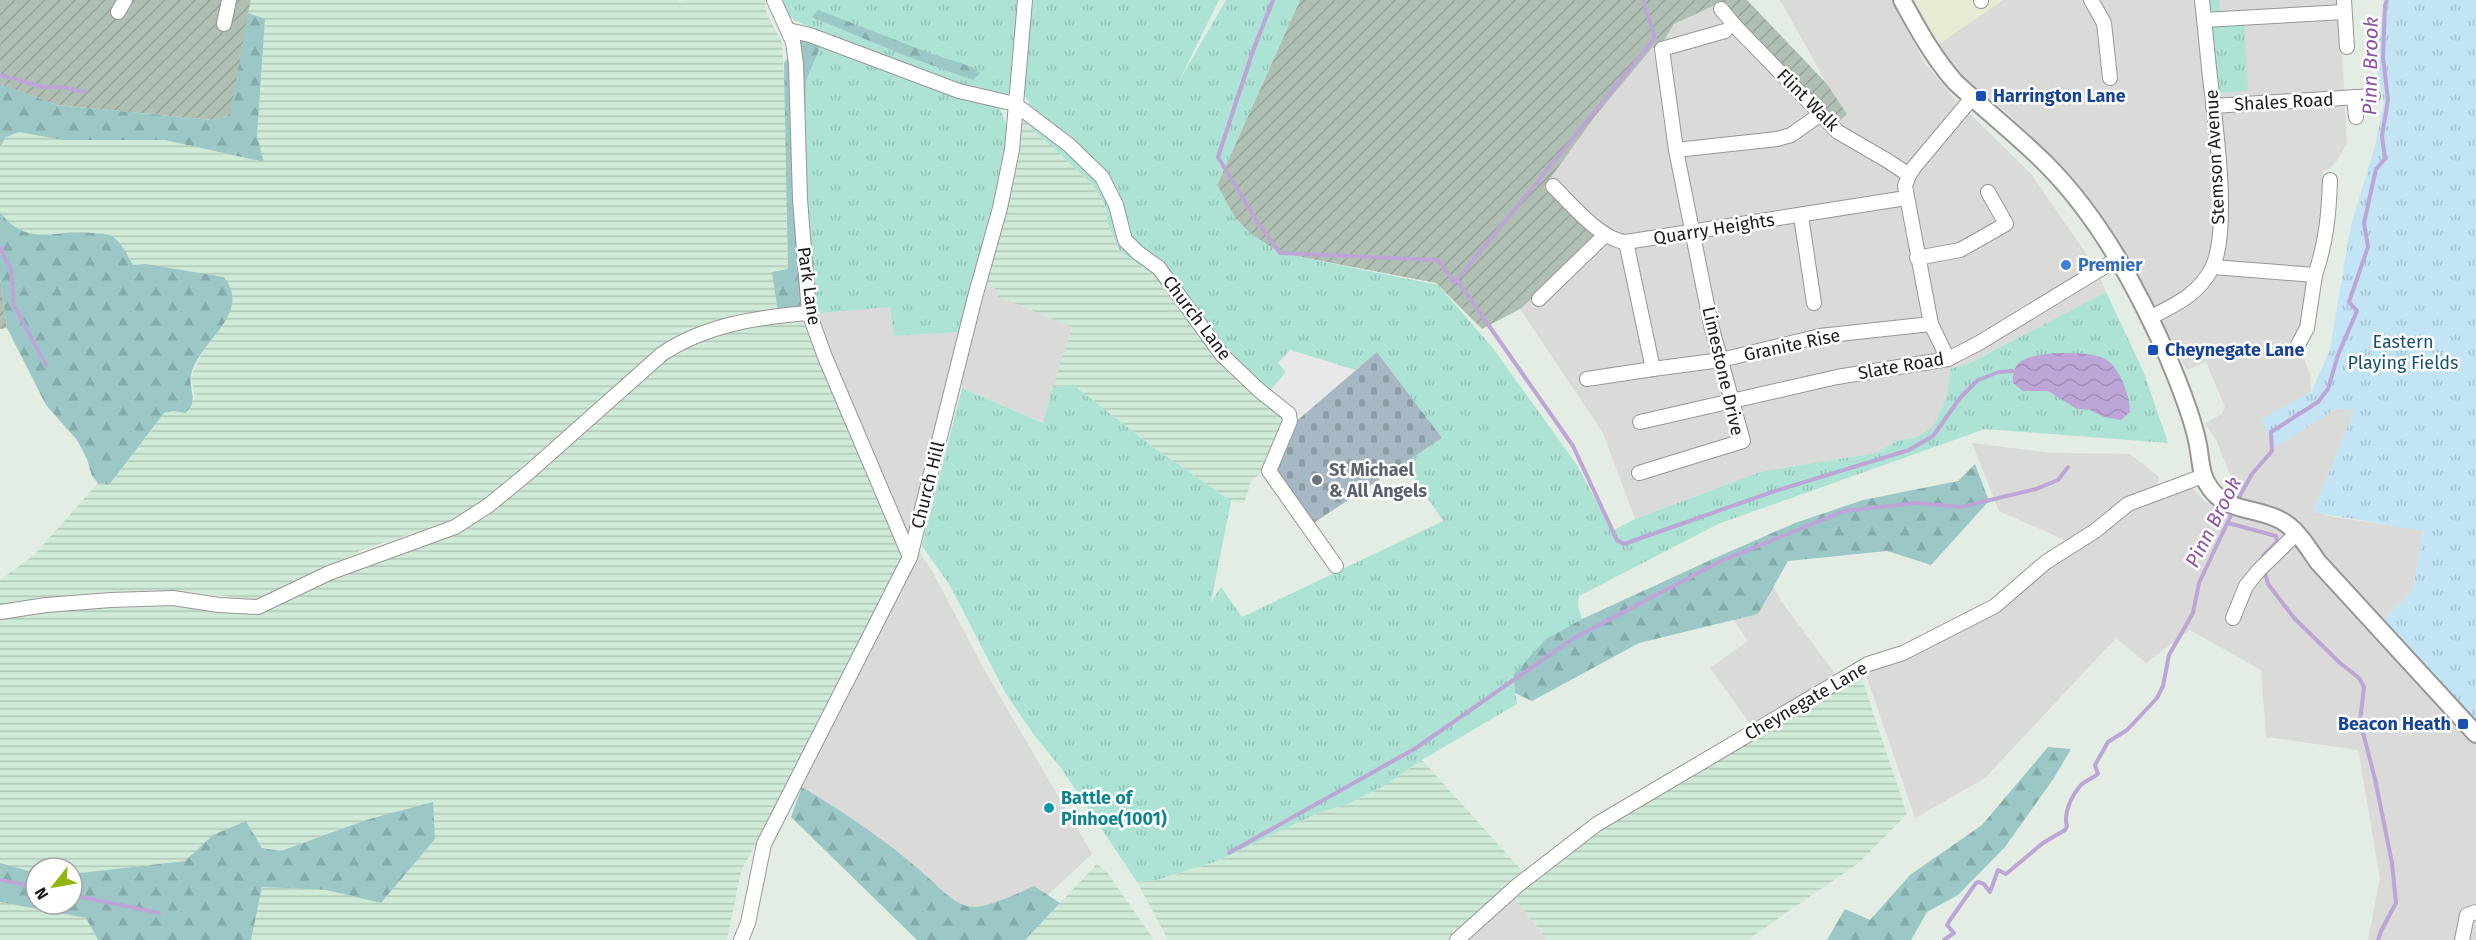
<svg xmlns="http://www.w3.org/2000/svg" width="2476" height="940" viewBox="0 0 2476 940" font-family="'Fira Sans',sans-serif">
	<defs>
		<pattern id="construction-furrows" width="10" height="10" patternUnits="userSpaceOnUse" patternTransform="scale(1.5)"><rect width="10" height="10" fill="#afc0b3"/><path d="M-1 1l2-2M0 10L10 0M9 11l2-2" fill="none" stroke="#96a499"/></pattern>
		<pattern id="farmland-rules" width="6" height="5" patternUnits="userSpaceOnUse" patternTransform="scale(1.5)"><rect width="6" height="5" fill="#cfead7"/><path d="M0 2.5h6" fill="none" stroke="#b1c8b8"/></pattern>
		<pattern id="grass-tufts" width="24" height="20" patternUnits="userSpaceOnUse" patternTransform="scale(1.5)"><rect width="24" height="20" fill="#ace3d5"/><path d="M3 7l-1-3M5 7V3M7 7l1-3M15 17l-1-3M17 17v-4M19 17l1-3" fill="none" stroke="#93c2b6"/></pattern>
		<pattern id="forest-firs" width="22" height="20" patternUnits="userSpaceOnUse" patternTransform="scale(1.5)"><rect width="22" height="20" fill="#9bc8c6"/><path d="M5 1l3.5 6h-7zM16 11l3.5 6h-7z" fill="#85abaa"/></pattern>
		<pattern id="cemetery-stones" width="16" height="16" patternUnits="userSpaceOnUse" patternTransform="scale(1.5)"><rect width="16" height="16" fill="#a6b8c3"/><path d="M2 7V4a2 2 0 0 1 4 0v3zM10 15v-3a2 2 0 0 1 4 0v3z" fill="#8e9ea7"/></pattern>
		<pattern id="park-tufts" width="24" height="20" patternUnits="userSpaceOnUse" patternTransform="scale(1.5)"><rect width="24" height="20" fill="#c2e4f4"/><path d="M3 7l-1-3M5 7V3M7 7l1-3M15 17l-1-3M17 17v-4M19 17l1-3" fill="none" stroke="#a6c3d1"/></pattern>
		<pattern id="water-waves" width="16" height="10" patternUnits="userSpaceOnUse" patternTransform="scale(1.5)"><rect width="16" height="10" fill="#bda6d7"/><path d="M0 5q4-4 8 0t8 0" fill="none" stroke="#a28eb8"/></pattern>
	</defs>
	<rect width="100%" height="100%" fill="#e4ede3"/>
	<g fill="#dadad9">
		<path d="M1780,0h111l34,63 28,34 79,78 66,96 8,21 -136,71 -20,6 -3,28 -14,31 -16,9 -18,3 -23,13 -116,19 -125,47 -32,-86 -83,-124 79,-72 -55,-50 52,-72 56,-67 8,-1 14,-23 48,-23 18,22 102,94 5,-3 -20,-30z"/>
		<path d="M2003,0h193l23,93 29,-3 -27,-66 -2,-24h120l8,144 -11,18 -7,7 -6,1 -2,49 -6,45 -9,6 3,12 -6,42 -9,18 7,10 9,22 1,18 -36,54 62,-38 17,3 -41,101 21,5 89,13 -10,59 -32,34 95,118v199h-108l12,-62 -22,-128 -92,-13 -5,-67 -71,-40 -44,33 -30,-25 -131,140 -70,40 -50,-146 214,-122 -12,-9 -68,-30 -27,-68 80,10 78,1 29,23 -5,23 39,-12 11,13 20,8 21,-7 -17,-32 -11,-28 -12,-19 17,-9 3,-7 -19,-45 -19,8 -53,-100 -41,-67 -47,-53 -40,-38 -43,-33 -25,-34z"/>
		<path d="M985,285l10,3 4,9 73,29 -28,97 -82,-35v-26z"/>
		<path d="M891,307l3,29 66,-4 -26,120 -25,77 5,15 18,27 52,98 108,185 -93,86 -204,-137 108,-234 -88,-251 6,-5z"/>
		<path d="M1764,568l17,33 55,74 -83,53 -43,-60 38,-27 -34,-50z"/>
		<path d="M1514,897l33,43h-80z"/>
	</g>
	<path fill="#e5ecd3" d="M1912,0h91l-65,45z"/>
	<g fill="url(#construction-furrows)">
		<path d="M0,0h251l-20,116 -18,4 -156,-15 -55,-20 -2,-1z"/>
		<path d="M1300,0h447l80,84 20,30 -9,8 -63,-62 -53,-58 -48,22 -14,23 -8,1 -56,67 -52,72 55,50 -79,72 -38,20 -46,-46 -156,-30 -28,-18 -17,-17 -18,-33z"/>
		<path d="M0,278l7,50 -7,1z"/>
	</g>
	<g fill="url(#farmland-rules)">
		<path d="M251,0h428v2l11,-2h75l2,15 15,27 4,67 2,161 -10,42 -82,17 -30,14 -180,155 -32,22 -90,29 -107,51 -83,-10 -72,2 -102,13v-25l34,-25 64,-72 11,2 55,-72 10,-2 11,2 10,-15 -4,-22 12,-25 22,-28 -79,-59 -13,1 -6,-12 -45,-21 -51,3 -21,-9 -10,-14v-65l6,-10 13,-5 43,8h103l99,22 -7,-26 8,-116 -17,-7z"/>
		<path d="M1023,120l68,63 15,23 1,16 13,29 30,21 24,23 30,47 80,77 -21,54 -11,6 -8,24 -13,-2 -78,-54 -80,-62 -20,2 19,-60 -73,-30 -4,-9 -10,-3 34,-126z"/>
		<path d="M789,320l14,2 101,228 -3,18 -34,73 -126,230 -14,69h-476l11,-53 64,3 55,13 54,-64 -2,-36 -67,17 -85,31 -68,-16 -27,26 -114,13v-6h-36v5l-36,-10v-246l80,-8 100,-3 73,7 20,-5 28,-15 72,-33 85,-27 38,-25 44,-37 76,-72 42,-35 18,-11 25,-13 54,-14z"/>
		<path d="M1861,676l46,138 -47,48 -113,78h-200l-33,-43 87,-68z"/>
		<path d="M1422,760l104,115 -33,33 -44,32h-281l-31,-58 19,-2 59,-18 103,-49 30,-9 37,-19z"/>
		<path d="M1097,864l10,8 47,68h-129z"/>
		<path d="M0,902l86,16 12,22h-98z"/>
	</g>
	<g fill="url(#grass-tufts)">
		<path d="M779,0h238c-3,26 5,74 -10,95 -42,1 -120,-38 -161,-55 -17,-7 -36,-12 -52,-20l-11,-10z"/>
		<path d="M1032,0h187l-41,83 48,-83h74l-83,185 18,33 17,17 28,18 158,32 54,62 85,118 35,66 23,-12 125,-47 116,-19 23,-13 18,-3 16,-10 14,-30 3,-28 20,-6 136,-71 38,81 24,70 -183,-14 -267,95 -139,72 -1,10 4,13 -36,20 -31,54 2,11 -95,56 -37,25 -37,19 -30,9 -103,49 -59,18 -19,2 -76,-114 -27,-33 -28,-41 -57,-110 -27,-38 40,-158 81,35 10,-36 20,-2 80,62 78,54 -20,101 10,-15 21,30 201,-96 -39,-58 38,-25 -64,-85 -23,17 -65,-20 -4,22 -16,19 -56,-51 -10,2 -30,-47 -24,-23 -30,-21 -13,-29 -1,-16 -15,-23 -68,-63 6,-18 -5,-7z"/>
		<path d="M2206,0h13l3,24 22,-3 4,70 -29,2z"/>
		<path d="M822,43l178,66 9,22 -13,77 -36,124 -66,4 -4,-29 -69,6 -8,-4 -9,-120 2,-108z"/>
	</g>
	<g fill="url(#forest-firs)">
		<path d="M818,10l109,42 45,15 8,6 -7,7 -67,-24 -94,-39z"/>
		<path d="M248,13l17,6 -8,117 7,26 -99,-22h-103l-43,-8 -13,5 -6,10v-63l57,21 156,15 17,-4z"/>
		<path d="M800,41l22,2 -16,38 -2,108 9,120 -35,3 -6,-40 16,-3 -4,-206z"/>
		<path d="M0,212c28,37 54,16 93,21 5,1 14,0 18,3 10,5 17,20 22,29l13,-1 78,13c29,38 -26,64 -33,98 -3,15 9,26 -6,38l-11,-2 -10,2 -55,72 -11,-2 -6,-7 -5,-17 -10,-19 -31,-35 -39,-77 -7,-50z"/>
		<path d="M1975,464l14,37 -58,64 -44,-14 -99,10 -30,53 -119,29 -107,58 -17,-8 -1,-19 32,-35 36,-20 133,-61 80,-35 68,-23 95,-19z"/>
		<path d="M2048,747l23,2 -17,29 -49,69 -47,48 -31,17 -16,28h-84l18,-31 25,11 40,-45 72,-50z"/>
		<path d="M802,787c46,28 90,57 130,94 12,11 24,25 42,26 14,0 47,-15 60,-21l26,17 -35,37h-108l-126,-123z"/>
		<path d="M433,802l2,37 -54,64 -55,-13 -64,-3 -11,53h-153l-12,-22 -86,-16v-39l36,10v31h36v-30l113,-13 28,-26 33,-14 16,27 19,3 85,-31z"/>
	</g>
	<path fill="url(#cemetery-stones)" d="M1377,352l65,86 -133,88 -40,-55 23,-46z"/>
	<path fill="url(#park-tufts)" d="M2384,0h92v726l-95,-103 32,-34 10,-58 -110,-19 41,-101 -17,-3 -63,40 -13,-29 50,-27 19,-42 21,-125 24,-79 9,-44 -8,-36z"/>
	<path fill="#e8e8e8" d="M1290,350l65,20 -55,47 -30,-26 16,-19 -8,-9z"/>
	<path fill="url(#water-waves)" d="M2054,353c16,0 32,-1 47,4 18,6 29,38 29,55l-9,8 -17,-3 -14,-7 -13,-1 -29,-18h-25l-10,-8c-1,-28 19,-26 41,-30z"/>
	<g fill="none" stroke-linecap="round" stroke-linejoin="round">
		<g stroke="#bda6d7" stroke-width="4">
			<path d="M1273,0l-19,48 -36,109 38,63 24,33 158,7 16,22 3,-2 116,166 44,94 7,4 151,-53 134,-41 24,-14 27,-38 18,-18 21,-8 14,-1"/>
			<path d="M0,75l42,12h20l22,5"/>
			<path d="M0,247l11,23 3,35 32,60"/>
			<path d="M1457,280l198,-242 -12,-38"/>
			<path d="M2237,501l15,-27 20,-23 -1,-19 47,-30 10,-13 10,-34 19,-44 -8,-9 19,-55 -4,-24 12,-54 9,-10 -3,-23 6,-36 -5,-43 2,-51 2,-6"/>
			<path d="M2228,523l48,13 1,6 -14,14v5"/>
			<path d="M2264,569l4,15 27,35 45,44 19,15 5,9 -4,34 15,58 17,84 4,40 -15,28 -3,9"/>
			<path d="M1229,853l187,-105 158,-110 147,-77 123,-50 73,-8 44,4 75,-18 22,-9 10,-13"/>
			<path d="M0,880l36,7"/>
			<path d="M72,895l87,18"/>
			<path d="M1944,940l10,-7 -7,-8 3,-5 26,-37 3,-1 5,2 6,8 8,-22 8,4 37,-31 22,-13 2,-4c-4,-13 5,-31 14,-41 4,-4 12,-7 17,-11l-3,-9 13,-23 19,-12 30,-32 6,-12 6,-31 24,-42 6,-30 34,-72"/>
		</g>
		<defs>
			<g id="minor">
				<path d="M774,0l19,42 3,22 4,135 9,114 16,44 85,200"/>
				<path d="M1981,0v1"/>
				<path d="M2091,0l13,23 6,55"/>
				<path d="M2344,0l3,47"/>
				<path d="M1721,9l15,18 102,105 50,29 21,14"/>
				<path d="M118,12l7,-12"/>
				<path d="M2204,20l140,-8"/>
				<path d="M224,24l5,-24"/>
				<path d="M788,30l22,5 149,56 56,13 54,41 33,32 14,28 9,35 12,12 22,16 63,87 38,36 29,23 1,7 -21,50 67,95"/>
				<path d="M2354,97l2,20"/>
				<path d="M2213,106l160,-10"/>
				<path d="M1676,150l101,-11 14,-4 24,-17"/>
				<path d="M1553,186c18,18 48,54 73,56l280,-44"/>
				<path d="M1801,216l13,87"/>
				<path d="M1917,258l43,-8 46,-26 -18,-32"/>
				<path d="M2213,267l102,8 -8,53 -9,17"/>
				<path d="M2315,275c11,-32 14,-61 15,-95"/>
				<path d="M1539,299l66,-64"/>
				<path d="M2149,318c26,-13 50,-24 63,-50 19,-38 3,-147 -2,-191 -3,-26 -5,-51 -8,-77"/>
				<path d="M1948,359l-17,-35 -26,-138 4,-11 6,-9 57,-68"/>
				<path d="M1653,369l68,-9 99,-24 111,-12"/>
				<path d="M1587,379l66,-10 -27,-127"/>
				<path d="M1640,422l197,-45 111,-18 31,-16 138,-84"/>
				<path d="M1639,473l104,-32 -32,-116 -35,-175 -14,-101 63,-18"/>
				<path d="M0,612l46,-7 65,-5 62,-2 46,7 39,2 71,-34 126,-46 34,-22 39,-32 134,-119c43,-29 96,-37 147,-41"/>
				<path d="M2233,618l13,-32 13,-16 38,-37"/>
				<path d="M741,940l7,-17 16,-79 146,-287 65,-260 25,-89 12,-58 13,-150"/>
				<path d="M1457,940l61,-55 79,-61 271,-160 35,-11 92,-47 51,-44 49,-31 33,-27 75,-28"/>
				<path d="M2462,940l5,-25 9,-3"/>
			</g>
			<path id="tertiary" d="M1902,0c16,29 31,57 53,82 30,28 62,53 91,82 53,53 91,124 121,191 11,26 26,62 31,90 3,15 2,30 12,43 17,25 49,19 72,33 16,9 26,27 36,41l158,172"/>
		</defs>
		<use href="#minor" stroke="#969696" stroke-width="16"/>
		<use href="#tertiary" stroke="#969696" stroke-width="20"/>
		<use href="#minor" stroke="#fff" stroke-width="14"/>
		<use href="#tertiary" stroke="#fff" stroke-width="16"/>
	</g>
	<g fill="#1a4fb4" stroke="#fff" stroke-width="2">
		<rect x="1975" y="90" width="12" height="12" rx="3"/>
		<rect x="2147" y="344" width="12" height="12" rx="3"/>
		<rect x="2457" y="718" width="12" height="12" rx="3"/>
	</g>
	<circle fill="#3f7fe0" stroke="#fff" stroke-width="2" cx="2066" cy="265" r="6"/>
	<circle fill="#6b7280" stroke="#fff" stroke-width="2" cx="1317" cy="480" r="6"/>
	<circle fill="#0f9aa8" stroke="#fff" stroke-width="2" cx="1049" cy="808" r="6"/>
	<g text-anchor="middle" stroke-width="5" stroke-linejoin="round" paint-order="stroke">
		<g font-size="18" font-weight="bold" fill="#164399" stroke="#fff" text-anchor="start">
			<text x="1993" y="102">Harrington Lane</text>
			<text x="2165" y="356">Cheynegate Lane</text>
			<text x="2451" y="730" text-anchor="end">Beacon Heath</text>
		</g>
		<g font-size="18" fill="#1c1c1c" stroke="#fff">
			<text transform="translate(1808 100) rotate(45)" y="6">Flint Walk</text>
			<text transform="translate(2284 102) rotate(-3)" y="6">Shales Road</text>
			<text transform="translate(2215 157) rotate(-93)" y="6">Stemson Avenue</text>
			<text transform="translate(1714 229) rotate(-9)" y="6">Quarry Heights</text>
			<text transform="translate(809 286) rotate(82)" y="6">Park Lane</text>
			<text transform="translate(1197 318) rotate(53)" y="6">Church Lane</text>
			<text transform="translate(1792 345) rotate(-12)" y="6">Granite Rise</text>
			<text transform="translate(1901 366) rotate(-10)" y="6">Slate Road</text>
			<text transform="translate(1723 371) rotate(77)" y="6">Limestone Drive</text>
			<text transform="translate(928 485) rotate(-76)" y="6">Church Hill</text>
			<text transform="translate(1806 701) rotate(-30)" y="6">Cheynegate Lane</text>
		</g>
		<g font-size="18" font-weight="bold" fill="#366cbe" stroke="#fff" text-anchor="start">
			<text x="2078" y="271">Premier</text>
		</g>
		<g font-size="18" fill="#155270" stroke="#fff">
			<text x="2403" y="348">Eastern<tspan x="2403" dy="21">Playing Fields</tspan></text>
		</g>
		<g font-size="18" font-weight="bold" fill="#5b616d" stroke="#fff" text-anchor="start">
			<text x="1329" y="476">St Michael<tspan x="1329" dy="21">&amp; All Angels</tspan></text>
		</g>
		<g font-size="18" font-weight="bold" fill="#0d838f" stroke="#fff" text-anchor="start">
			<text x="1061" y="804">Battle of<tspan x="1061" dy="21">Pinhoe(1001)</tspan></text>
		</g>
		<g font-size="20" font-style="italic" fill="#8d52a3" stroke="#fff">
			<text transform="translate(2370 66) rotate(-89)" y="7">Pinn Brook</text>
			<text transform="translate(2213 522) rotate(-63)" y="7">Pinn Brook</text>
		</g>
	</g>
	<g transform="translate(54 886) rotate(239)"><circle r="28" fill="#ffffff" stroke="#a4a4a4" stroke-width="1.5"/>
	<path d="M0-4.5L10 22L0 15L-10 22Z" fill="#90b711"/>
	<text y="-9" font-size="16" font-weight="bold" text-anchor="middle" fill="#1c1c1c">N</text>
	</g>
</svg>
